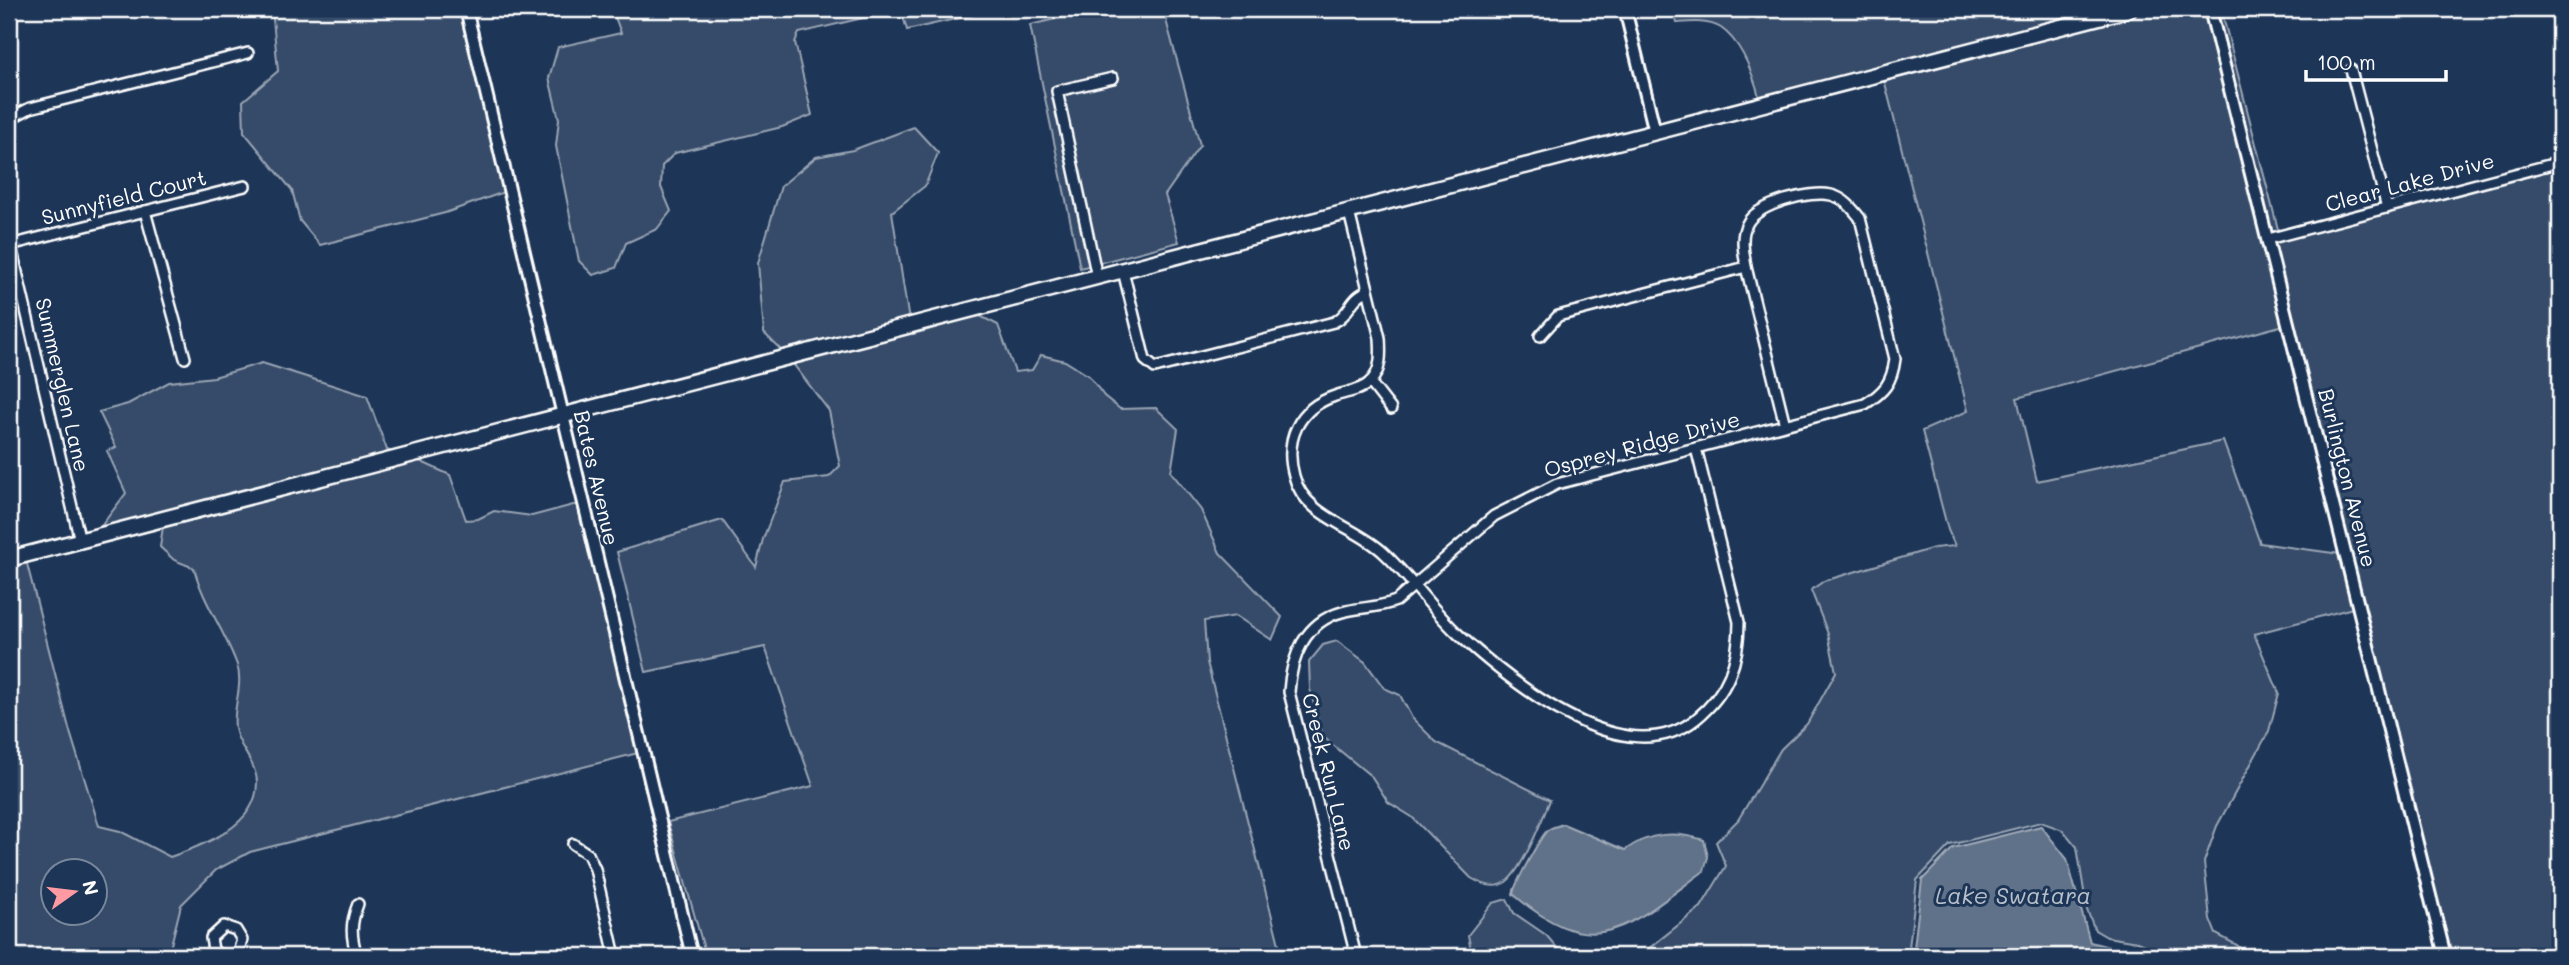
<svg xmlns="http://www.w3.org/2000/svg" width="2569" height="965" viewBox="0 0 2569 965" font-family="Mali,sans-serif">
	<rect width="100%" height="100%" fill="#1d3557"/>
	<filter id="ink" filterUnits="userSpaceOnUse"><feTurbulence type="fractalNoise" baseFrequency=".0143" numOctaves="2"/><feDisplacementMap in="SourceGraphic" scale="14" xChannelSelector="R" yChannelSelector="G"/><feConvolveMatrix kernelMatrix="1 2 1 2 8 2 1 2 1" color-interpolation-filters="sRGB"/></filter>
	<g filter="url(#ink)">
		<g fill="#364b69" stroke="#9aa5b4" stroke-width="2" fill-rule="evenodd">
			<path d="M272,9h188l44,183 -59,21 -125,32 -20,-24 -8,-31 -48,-58 -1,-31 35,-30z"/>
			<path d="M612,9h367l-1,5 -71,16 -6,-21 -102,24 -4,9 17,73 -30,12 -107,26 -13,13 -1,21 10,24 -14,18 -31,14 -10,25 -23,7 -14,-14 -23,-115 3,-27 -10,-41 9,-31 63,-14z"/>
			<path d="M1098,9h65l37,136 -35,50 14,47 -99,26 -50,-243z"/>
			<path d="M1673,9h438l-351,91c-6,-23 -17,-57 -39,-72 -13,-8 -30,-6 -44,-5z"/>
			<path d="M2149,9h56l79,316 -267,73 20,83 186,-40 37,102 80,11 13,54 -99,26 25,59 -10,38 -52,95 -13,36 6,57 6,15 21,11 11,11h-75l-36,-14 -30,-5 -12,-7 -8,-20 -10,-63 -14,-17 -22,-8 -91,23 -33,35 -9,76h-277l12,-3 58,-46 25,-41 -10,-24 22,-22 43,-71 26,-25 29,-52 -8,-38 -17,-44 13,-9 110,-33 21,-2 -7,-16 -26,-99 46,-20 -84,-332z"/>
			<path d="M2216,9h5l59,228 280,-76v795h-109z"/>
			<path d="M914,127l24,26 -13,33 -33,26 17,109 -125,32 -20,-20 -6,-70 23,-77 35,-29 37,-7z"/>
			<path d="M980,316l18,9 17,47 17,-2 9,-15 24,6 24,15 15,20 16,13 36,-1 22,21 -7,43 30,38 19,43 62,64 -10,23 -36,-24 -32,5 3,41 75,294h-576l-38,-134 145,-36 -48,-139 -119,25 -29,-120 105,-32 34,47 7,-28 22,-57 44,-5 11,-11 -11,-55 -38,-50 120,-31 2,4c23,-5 44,-15 67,-18z"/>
			<path d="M262,363l105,33 20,54 10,4 -298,75 27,-36 -19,-42 9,-4 -17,-35 29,-8 41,-22 45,-5z"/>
			<path d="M415,459l35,16 16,45 12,-1 16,-8 38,5 45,-12 61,249 -388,99 -34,18 -35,35 -11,44 2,7h-163v-392l17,-4 44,172 29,94 21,5 50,26c34,-12 87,-31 87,-74 0,-20 -20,-37 -22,-55 -3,-20 9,-42 2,-63 -12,-34 -34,-62 -43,-97l-20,-8 -14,-13 3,-21zM52,870h42v42h-42z"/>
			<path d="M1337,641l28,21 19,26 16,7 12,23 24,24 114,58c-8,20 -27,69 -44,82 -11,8 -25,2 -35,-4l-59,-61 -24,-15 -16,-25 -50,-41 -12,-47 -1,-27 14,-17z"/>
			<path d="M1507,899l7,14 32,22 13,15 25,6h-112l-4,-21 25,-32z"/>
		</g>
		<g fill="#617289" stroke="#a0aab8" stroke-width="2">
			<path d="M1563,824l62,26c25,-18 50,-19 79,-10l4,17 -4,14c-76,56 -109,94 -191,23 1,-8 28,-59 35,-64 3,-3 11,-4 15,-6z"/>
			<path d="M2041,826l26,33 23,83 54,14h-231l9,-76 31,-32z"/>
		</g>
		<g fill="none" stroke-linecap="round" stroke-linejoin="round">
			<defs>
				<g id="minor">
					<path d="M2557,16l3,12"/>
					<path d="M2351,70l36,138"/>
					<path d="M9,119l21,-11 218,-55"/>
					<path d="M145,211l40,147"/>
					<path d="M1349,212l31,126c1,15 2,34 -11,45 -9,8 -23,9 -34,13 -37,12 -51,44 -41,80 10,41 62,50 90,77 27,25 48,57 75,82 53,48 165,141 237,84 32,-26 43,-57 43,-97l-43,-174"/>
					<path d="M9,238l71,303"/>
					<path d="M2268,239l292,-77"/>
					<path d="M10,245l235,-59"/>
					<path d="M1123,271l22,89 10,8 179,-46c16,-7 16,-25 34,-31"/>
					<path d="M1097,277l-40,-186 56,-13"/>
					<path d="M1540,336l18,-20 188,-49"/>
					<path d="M1370,382l21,27"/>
					<path d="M573,844l15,10 7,15 20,87"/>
					<path d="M221,956l-8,-6 -2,-12 13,-12 12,4 6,10 -4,12 -6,4"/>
					<path d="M357,956c-6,-19 -7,-32 1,-52"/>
					<path d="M1356,956l-67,-264c2,-35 16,-70 53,-80 19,-5 36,-4 54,-11l98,-85 63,-32 308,-80c19,-12 27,-21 30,-45l-35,-141c-8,-10 -16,-20 -29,-23 -20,-5 -75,9 -84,29 -7,12 -3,29 -1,43l39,158"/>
				</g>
				<g id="tertiary">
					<path d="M466,9l226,947"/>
					<path d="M1625,9l30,123"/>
					<path d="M2210,9l235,947"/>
				</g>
				<path id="primary" d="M9,559l2121,-550"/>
			</defs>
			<use href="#minor" stroke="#fff" stroke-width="14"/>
			<use href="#tertiary" stroke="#fff" stroke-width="16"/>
			<use href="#primary" stroke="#fff" stroke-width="19"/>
			<use href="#minor" stroke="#1d3557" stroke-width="9"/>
			<use href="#tertiary" stroke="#1d3557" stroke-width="10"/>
			<use href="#primary" stroke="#1d3557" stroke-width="14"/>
		</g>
	</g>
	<g text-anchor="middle" stroke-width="6" stroke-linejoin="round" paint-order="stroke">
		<g font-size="21" fill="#fff" stroke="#1d3557">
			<text transform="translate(2410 183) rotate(-15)" y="7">Clear Lake Drive</text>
			<text transform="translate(124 198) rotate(-14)" y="7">Sunnyfield Court</text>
			<text transform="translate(62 385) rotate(77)" y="7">Summerglen Lane</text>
			<text transform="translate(1642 445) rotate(-15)" y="7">Osprey Ridge Drive</text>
			<text transform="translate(596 478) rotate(77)" y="7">Bates Avenue</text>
			<text transform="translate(2347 478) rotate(76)" y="7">Burlington Avenue</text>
			<text transform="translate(1328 772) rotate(76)" y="7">Creek Run Lane</text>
		</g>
		<g font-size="23" font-style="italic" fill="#b8c0ca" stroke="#1d3557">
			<text x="2013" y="904">Lake Swatara</text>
		</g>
	</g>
	<rect width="2569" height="965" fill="none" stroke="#1d3557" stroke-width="35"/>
	<rect x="18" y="18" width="2534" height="930" fill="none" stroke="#fff" stroke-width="2.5" filter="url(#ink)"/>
	<g transform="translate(74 892) rotate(76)"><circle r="33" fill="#1d3557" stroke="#77869a" stroke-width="2"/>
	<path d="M0-5L12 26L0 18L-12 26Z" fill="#ff9aa2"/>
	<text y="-10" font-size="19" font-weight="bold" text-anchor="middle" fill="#ffffff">N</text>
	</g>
	<path d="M2306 70v10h140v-10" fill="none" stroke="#ffffff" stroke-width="3.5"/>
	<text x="2317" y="70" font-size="21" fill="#ffffff" stroke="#1d3557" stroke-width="5" paint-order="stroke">100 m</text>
</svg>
